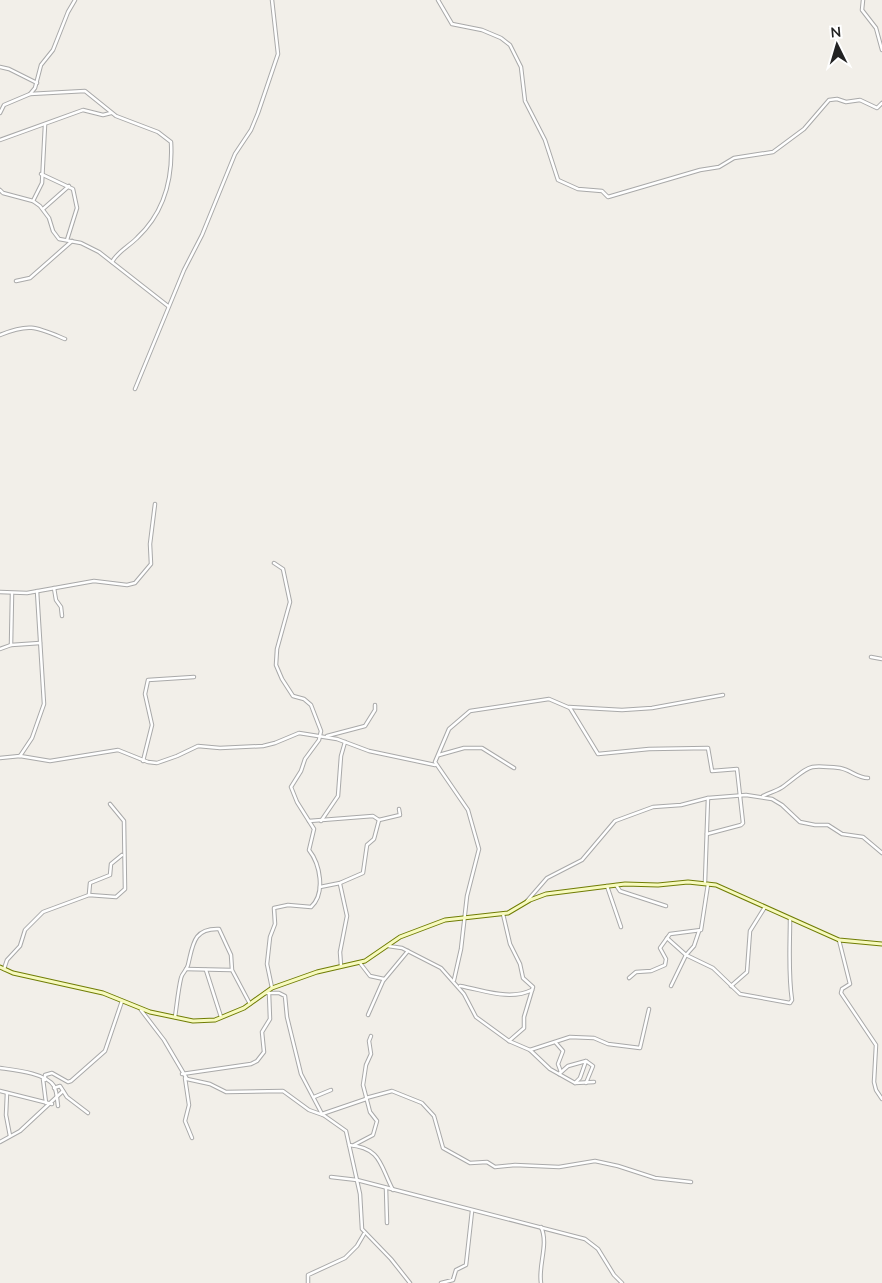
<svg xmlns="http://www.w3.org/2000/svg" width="882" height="1283" viewBox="0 0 882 1283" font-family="Mulish,sans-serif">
	<rect width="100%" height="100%" fill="#f2efe9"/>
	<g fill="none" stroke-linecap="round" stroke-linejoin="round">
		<defs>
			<g id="street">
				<path d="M438,0l14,24 30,6 19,8 9,7 11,22 4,34 20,39 13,40 20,9 24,2 6,6 92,-27 19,-3 15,-9 39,-6 31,-23 25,-29 8,-1 9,3 14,-2 17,8 5,-5"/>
				<path d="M863,0l-1,10 14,18 6,22"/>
				<path d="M0,67l9,2 28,14"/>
				<path d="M30,94l55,-3 31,25 42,16 13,10c2,36 -6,70 -34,96 -9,9 -19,13 -25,24"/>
				<path d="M0,113l4,-8 26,-11 5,-6 6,-23 12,-15 15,-38 7,-12"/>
				<path d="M0,140l83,-30 20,5 8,-2"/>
				<path d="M41,174l32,15 4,19 -10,32"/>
				<path d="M0,190l3,3 30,8 7,5 9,12 4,13 6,8 22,4 18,9 69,54"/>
				<path d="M33,201l9,-18 3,-58"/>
				<path d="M43,209l26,-23"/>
				<path d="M16,281l14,-3 42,-37"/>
				<path d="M0,335c30,-12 36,-8 65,4"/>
				<path d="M135,389l49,-119 18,-35 33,-81 16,-24 7,-17 20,-59 -6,-54"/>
				<path d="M54,588l2,12 5,7 1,9"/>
				<path d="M0,592l27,1 67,-12 33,4 8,-2 16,-19 -1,-20 5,-40"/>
				<path d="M11,645l1,-51"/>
				<path d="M0,649l11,-4 29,-2"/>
				<path d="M871,657l11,2"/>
				<path d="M569,707l53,3 30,-2 71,-13"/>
				<path d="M327,736l38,-10 10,-16v-5"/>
				<path d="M439,755l25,-7h18l32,20"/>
				<path d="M20,756l12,-18 12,-34 -7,-113"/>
				<path d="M0,758l20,-2 30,5 68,-11 30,12 9,1 20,-7 21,-10 22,2 43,-2 12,-3 24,-10 38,6 32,12 66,14"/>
				<path d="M143,761l9,-36 -7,-31 3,-14 46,-3"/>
				<path d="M763,796c7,-4 15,-5 21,-10 27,-20 21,-22 56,-18 11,2 17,10 28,10"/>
				<path d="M309,821l64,-5 6,4 21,-5 -1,-6"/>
				<path d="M321,821l17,-25 3,-40 4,-14"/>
				<path d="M705,882l3,-84"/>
				<path d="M340,884l7,32 -7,36 1,14"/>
				<path d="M616,885l4,6 46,15"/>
				<path d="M607,886l14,41"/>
				<path d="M320,887l20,-4 23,-10 4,-28 7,-6 5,-19"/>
				<path d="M89,894l1,-11 20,-8 1,-11 11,-9"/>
				<path d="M527,901l20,-23 35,-18 33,-39 38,-14 28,-2 27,-7 38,-3 26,4 10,6 18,17 15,3h13l14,9 21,3 19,16"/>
				<path d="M503,914l7,30 10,20 3,14 10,9 -9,30v11l-15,13"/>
				<path d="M667,938l19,17 27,13 27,26 50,9 2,-3c-4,-27 -2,-54 -2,-81"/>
				<path d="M839,940l11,44 -8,5 -1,4 35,52 -2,37 2,8 6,9"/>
				<path d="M388,946l14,2 39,20 23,26 12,23 33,24 21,9 20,19 25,14 19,-1"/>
				<path d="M360,963l10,13 14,3"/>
				<path d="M4,969l3,-9 13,-14 5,-16 18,-18 46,-17 27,2 9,-8 -1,-68 -14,-17"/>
				<path d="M186,969l45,1"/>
				<path d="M206,970l15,47"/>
				<path d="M629,978l7,-6 15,-1 14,-6 1,-6 -6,-11 10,-14 31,-4 7,-46"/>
				<path d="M454,980l7,-31 6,-53 12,-47 -11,-39 -33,-48 14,-33 21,-18 79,-12 21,9 28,46 51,-5 59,-1 4,23 25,-2 6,54 -2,2 -34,9"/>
				<path d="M460,986c24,4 49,15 72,4"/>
				<path d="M671,986l15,-31 8,-9 5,-15"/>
				<path d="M731,986l16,-14 3,-41 15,-24"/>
				<path d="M272,988l-5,-24 3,-27 5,-13 -1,-16 14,-3 23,2c15,-14 9,-43 -2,-57l5,-21 -17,-27 -6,-15 10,-16 4,-12 14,-19 2,-9 -10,-26 -7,-6 -11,-3 -11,-17 -6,-14 1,-16 13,-47 -7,-33 -9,-6"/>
				<path d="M265,993h14l6,3 2,21 14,57 21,40 24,17 14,63 2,35 29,30 19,24"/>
				<path d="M141,1010l23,30 23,39 23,5 16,8 57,-1 26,19 14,5"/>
				<path d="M368,1015l15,-34 25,-30"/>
				<path d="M175,1017c2,-13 3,-26 6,-39 1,-5 6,-8 7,-13 5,-20 5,-37 31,-36l12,26 1,15 18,34"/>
				<path d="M556,1043l7,8 -5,13 3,8"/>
				<path d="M530,1050l40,-13 24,1 14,6 32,4 9,-39"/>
				<path d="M0,1068c14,2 46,5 54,18 3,6 3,13 4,20"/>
				<path d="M182,1074l69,-10 6,-3 7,-9 -2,-20 8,-13 -1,-26"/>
				<path d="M559,1074l9,-8 18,-5 7,5 -7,17"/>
				<path d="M185,1078l4,27 -4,16 7,17"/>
				<path d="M43,1079l3,24"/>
				<path d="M45,1080v-5l7,-2 16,9 3,-1 34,-30 17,-50"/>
				<path d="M575,1083l5,-5 6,-17"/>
				<path d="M54,1088l6,-2 7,11 21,16"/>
				<path d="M0,1091l52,13"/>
				<path d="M7,1093l-1,22 4,21"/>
				<path d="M314,1097l17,-7"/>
				<path d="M366,1098l26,-7 30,12 12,13 9,32 27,15 17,-1 8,5 20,-2 44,2 36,-6 23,5 37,12 36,4"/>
				<path d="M322,1114l44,-15"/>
				<path d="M0,1142l20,-11 43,-40"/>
				<path d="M349,1145c33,3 31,21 44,45"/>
				<path d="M354,1145l19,-10 4,-14 -7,-9 -7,-27 3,-20 5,-11 -2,-13 2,-5"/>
				<path d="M331,1177l26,3 228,59 13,10 16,26 8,8"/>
				<path d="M386,1188l1,35"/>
				<path d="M541,1227c8,17 -3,38 0,56"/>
				<path d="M308,1283v-8l37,-17 12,-12 7,-12"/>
				<path d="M441,1283l12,-3 3,-10 10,-5 6,-54"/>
			</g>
			<path id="secondary" d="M0,967l13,6 90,20 47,19 43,9 22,-1 29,-12 28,-20 45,-16 48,-11 35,-24 45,-17 63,-7 22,-13 16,-6 79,-10 33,1 30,-3 28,3 123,55 43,4"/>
		</defs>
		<use href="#street" stroke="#a9a9a9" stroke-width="4.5"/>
		<use href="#secondary" stroke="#707d05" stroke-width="5"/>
		<use href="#street" stroke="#fff" stroke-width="2.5"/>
		<use href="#secondary" stroke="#f7fabf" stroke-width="3"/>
	</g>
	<g transform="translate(837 45) rotate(355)" stroke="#ffffff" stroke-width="4" paint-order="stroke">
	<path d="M0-4L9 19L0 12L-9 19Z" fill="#222222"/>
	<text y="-8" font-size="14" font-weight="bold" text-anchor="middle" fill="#222222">N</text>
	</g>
</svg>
